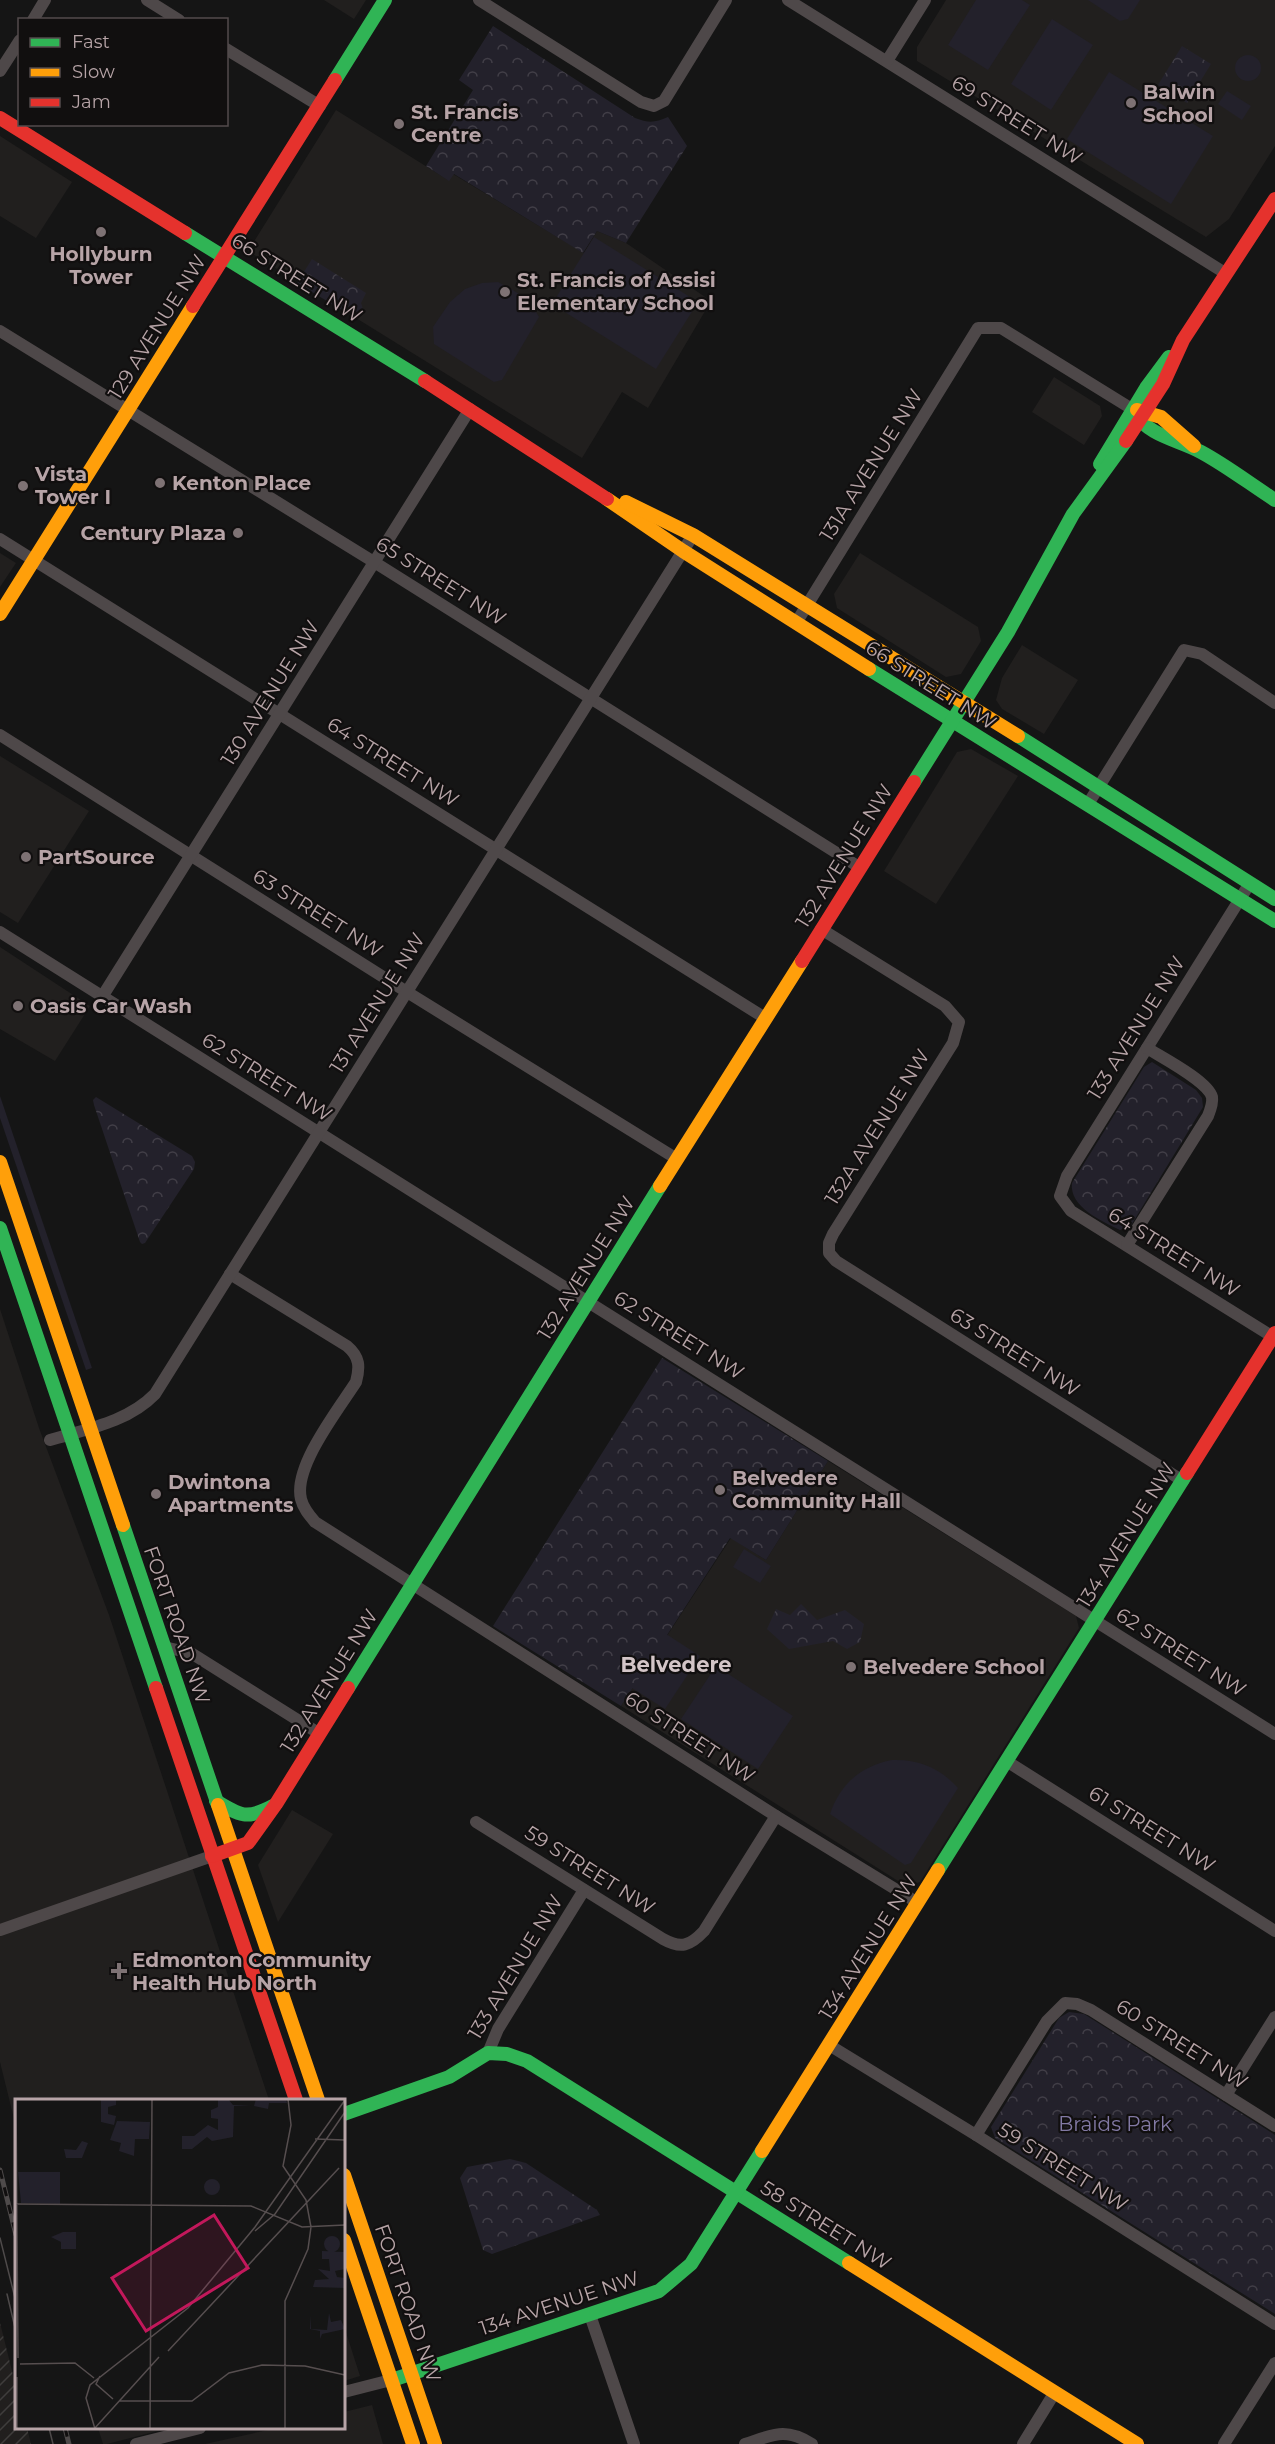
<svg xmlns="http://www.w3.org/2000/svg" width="1275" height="2444" viewBox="0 0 1275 2444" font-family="Montserrat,sans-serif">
	<defs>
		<pattern id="industrial-furrows" width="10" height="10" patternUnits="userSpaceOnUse" patternTransform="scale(1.5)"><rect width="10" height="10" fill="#211f1e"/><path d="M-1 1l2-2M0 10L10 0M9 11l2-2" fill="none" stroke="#3f3d3c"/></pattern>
		<pattern id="forest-crowns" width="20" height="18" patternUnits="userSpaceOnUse" patternTransform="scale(1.5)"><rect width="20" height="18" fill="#23212b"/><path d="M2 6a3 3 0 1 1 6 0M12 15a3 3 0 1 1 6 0" fill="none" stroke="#413e47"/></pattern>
	</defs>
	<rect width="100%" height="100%" fill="#151515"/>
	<g fill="#211f1e">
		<path d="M324,0h42l-12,19z"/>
		<path d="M946,0h329v146l-46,73 -23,18 -289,-176v-14z"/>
		<path d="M336,110l112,70 5,-6 131,79 13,-22 29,12 85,58 -63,107 -26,-16 -40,66 -334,-207z"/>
		<path d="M0,136l72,46 -36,56 -36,-22z"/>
		<path d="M1054,377l46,29 2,10 -18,29 -52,-33z"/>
		<path d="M0,553l16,10 -16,24z"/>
		<path d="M860,553l118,74 3,14 -20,33 -15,3 -109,-69 -3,-14z"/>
		<path d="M1022,645l56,35 -34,54 -42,-25 -6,-9 6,-22z"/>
		<path d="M971,749l47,27 -82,128 -52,-33 73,-119z"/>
		<path d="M0,756l89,55 -71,112 -18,-11z"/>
		<path d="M0,947l90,59 -35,55 -55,-32z"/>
		<path d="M0,1309l39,119 70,187 160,485h-253v27l-16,-65z"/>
		<path d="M828,1461l248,155 3,12 -159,254 -14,4 -285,-180 110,-168 35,22z"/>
		<path d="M292,1810l41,24 -55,88 -20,-57z"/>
		<path d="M344,2326l16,50 -16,5z"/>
		<path d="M372,2405l11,39h-178l72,-16h67v-16z"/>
		<path d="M98,2428h71l-62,16h-4z"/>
	</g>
	<path fill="url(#industrial-furrows)" d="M0,2323l16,64v41h11l4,16h-31z"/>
	<g fill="#23212b">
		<path d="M976,0h46l8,5 -42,65 -40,-25z"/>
		<path d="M1088,0h52l-12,19 -8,2z"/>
		<path d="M1052,19l41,26 -42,65 -40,-26z"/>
		<circle cx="1248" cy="68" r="13"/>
		<path d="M1109,72l104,64 -42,68 -104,-65z"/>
		<path d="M1227,91l24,15 -9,14 -24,-16z"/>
		<path d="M594,237l104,65 -42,67 -104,-65z"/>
		<path d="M498,282c18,9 32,17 41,35l-37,63 -8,2 -60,-38 -1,-17 17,-25 15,-13 17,-6z"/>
		<path d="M0,1096l92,272 -6,2 -86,-252z"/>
		<path d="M744,1549l27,17 -11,17 -27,-16z"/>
		<path d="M623,1606l77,50 -35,53 -77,-49z"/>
		<path d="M716,1666l77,50 -35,53 -77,-50z"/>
		<path d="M892,1760c27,-1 48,8 66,28l-47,75 -6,2 -75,-51c10,-30 31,-48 62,-54z"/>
	</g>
	<g fill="url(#forest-crowns)">
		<path d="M493,26l142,92c13,5 20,5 33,-1l19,29 -61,97 -29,-12 -14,22 -129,-79 -5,7 -23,-15 47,-76 -14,-10z"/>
		<path d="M1182,46l29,18 -24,39 -29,-18z"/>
		<path d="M312,259l54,34 -5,10c3,8 3,11 -4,16l-60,-36z"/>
		<path d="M1152,1062l44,28 6,8 1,9 -73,120 -10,3c-18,-9 -51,-23 -48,-47l72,-116z"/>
		<path d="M96,1097l96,59 3,6 -1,7 -49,74 -3,1 -2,-2 -46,-137 -1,-5z"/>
		<path d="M662,1358l166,103 -62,99 -36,-22 -109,168 -128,-80z"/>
		<path d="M801,1604l16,16 28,-10 19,14 -4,18 -13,7 -14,-8 -44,8 -22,-20 9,-20 14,6z"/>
		<path d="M1069,2012l15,2 191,121v179l-280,-176 -4,-11 68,-109z"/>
		<path d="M510,2159l16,4 71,47 3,5 -108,39 -9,-4 -23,-72 7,-11z"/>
	</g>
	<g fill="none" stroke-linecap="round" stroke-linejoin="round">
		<g stroke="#4e4849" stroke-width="12">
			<path d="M147,0l32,20"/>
			<path d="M479,0l162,102 13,4 10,-5 62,-101"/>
			<path d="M788,0l437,273"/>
			<path d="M33,20l12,-20"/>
			<path d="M226,49l94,57"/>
			<path d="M887,61l38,-61"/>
			<path d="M0,71l20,-31"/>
			<path d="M0,331l374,231 485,305"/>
			<path d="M0,539l765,479"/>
			<path d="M796,623l182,-295h23l131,81"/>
			<path d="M0,735l407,257 270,167"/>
			<path d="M1088,804l96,-154 18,4 73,49"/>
			<path d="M1250,883l-183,293 -7,20 11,15 202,126"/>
			<path d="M821,929l124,77 14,16 -6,21 -120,191 -4,9v10l7,8 347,220"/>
			<path d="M0,932l1275,802"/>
			<path d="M102,997l368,-588"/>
			<path d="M1127,1245l81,-129c2,-5 5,-13 4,-19 -4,-16 -51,-40 -65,-49"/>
			<path d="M230,1274l117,72c13,11 13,21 9,36 -18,28 -63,85 -55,117 2,9 8,16 14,23l461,294 142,87"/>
			<path d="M50,1440c37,-11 78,-18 105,-46l538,-859"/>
			<path d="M164,1647l27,6 129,81"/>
			<path d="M1008,1762l267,169"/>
			<path d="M476,1822l187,117c18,10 27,7 41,-8l72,-115"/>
			<path d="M0,1930l212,-74"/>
			<path d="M829,2045l147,90 299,189"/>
			<path d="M488,2053l10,-24 86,-139"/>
			<path d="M1226,2095l49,-78"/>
			<path d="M976,2135l71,-114 18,-18 12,1 14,6 184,116"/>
			<path d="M590,2315l44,129"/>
			<path d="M344,2392l47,-12"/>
			<path d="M136,2444l64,-16"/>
			<path d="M745,2444c28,-9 40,-17 67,0"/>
			<path d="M1023,2444l32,-52"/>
			<path d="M1224,2444l51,-81"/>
		</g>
		<g stroke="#30b455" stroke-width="14">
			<path d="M335,80l50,-80"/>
			<path d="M185,233l240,148"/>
			<path d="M1134,413c17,24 43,26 67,39 26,14 49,32 74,48"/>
			<path d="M1100,464l46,-76 23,-31"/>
			<path d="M869,669l406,252"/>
			<path d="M1018,736l257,163"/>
			<path d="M914,782l94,-150 65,-118 53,-73"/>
			<path d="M0,1228l156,460"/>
			<path d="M123,1525l95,280"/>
			<path d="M348,1688l312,-502"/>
			<path d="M216,1801c24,15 31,19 57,5"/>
			<path d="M938,1870l249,-397"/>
			<path d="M344,2114l105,-37 39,-24 19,1 20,7 322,202"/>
			<path d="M398,2378l261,-87 32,-27 71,-113"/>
		</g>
		<g stroke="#ff9f0a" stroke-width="14">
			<path d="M1137,410l24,7 33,29"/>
			<path d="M607,499l76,52 186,118"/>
			<path d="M626,502l67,33 325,201"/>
			<path d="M0,614l193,-308"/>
			<path d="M0,1162l123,363"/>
			<path d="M660,1186l142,-225"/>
			<path d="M218,1805l100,295"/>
			<path d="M762,2151l176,-281"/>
			<path d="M344,2175l91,269"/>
			<path d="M344,2240l69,204"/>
			<path d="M849,2263l288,181"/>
		</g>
		<g stroke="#e5322d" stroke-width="14">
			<path d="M0,118l185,115"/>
			<path d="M193,306l142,-226"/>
			<path d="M425,381l182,118"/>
			<path d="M1126,441l37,-57 20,-44 92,-141"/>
			<path d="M802,961l112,-179"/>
			<path d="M1187,1473l88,-140"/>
			<path d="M156,1688l140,412"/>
			<path d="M212,1856l36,-13 28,-39 72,-116"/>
		</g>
		<g stroke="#4e4a4a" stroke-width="1.5">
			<path d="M0,2238l16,64"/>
			<path d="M7,2294l9,38"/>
			<path d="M49,2428l4,16"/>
		</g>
		<defs>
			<g id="rail">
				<path d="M0,2170l16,65"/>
				<path d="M65,2428l4,16"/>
			</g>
		</defs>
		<use href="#rail" stroke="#4e4a4a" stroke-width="5"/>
		<use href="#rail" stroke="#110f0f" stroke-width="3" stroke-dasharray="9" stroke-linecap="butt"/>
	</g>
	<g fill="#7e7274" stroke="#110f0f" stroke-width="2">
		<circle cx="1131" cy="103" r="6"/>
		<circle cx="399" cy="124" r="6"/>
		<circle cx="101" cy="232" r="6"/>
		<circle cx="505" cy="292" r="6"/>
		<circle cx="160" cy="483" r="6"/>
		<circle cx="23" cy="486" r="6"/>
		<circle cx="238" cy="533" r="6"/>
		<circle cx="26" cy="857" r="6"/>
		<circle cx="18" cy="1006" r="6"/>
		<circle cx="720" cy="1490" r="6"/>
		<circle cx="156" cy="1494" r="6"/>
		<circle cx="851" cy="1667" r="6"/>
		<path d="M116 1962h6v6h6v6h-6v6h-6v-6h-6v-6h6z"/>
	</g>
	<g text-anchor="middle" stroke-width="4.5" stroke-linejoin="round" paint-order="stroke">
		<g font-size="20" font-weight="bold" fill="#b7a4a7" stroke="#110f0f" text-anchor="start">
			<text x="1143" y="99">Balwin<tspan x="1143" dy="23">School</tspan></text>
			<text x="411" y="119">St. Francis<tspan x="411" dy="23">Centre</tspan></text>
			<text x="101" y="261" text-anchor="middle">Hollyburn<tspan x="101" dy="23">Tower</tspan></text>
			<text x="517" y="287">St. Francis of Assisi<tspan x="517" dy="23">Elementary School</tspan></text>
			<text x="35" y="481">Vista<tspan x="35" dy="23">Tower I</tspan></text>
			<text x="172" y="490">Kenton Place</text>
			<text x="226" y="540" text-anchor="end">Century Plaza</text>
			<text x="38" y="864">PartSource</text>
			<text x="30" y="1013">Oasis Car Wash</text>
			<text x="732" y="1485">Belvedere<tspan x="732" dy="23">Community Hall</tspan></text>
			<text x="168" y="1489">Dwintona<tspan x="168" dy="23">Apartments</tspan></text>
			<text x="863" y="1674">Belvedere School</text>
			<text x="132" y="1967">Edmonton Community<tspan x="132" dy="23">Health Hub North</tspan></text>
		</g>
		<g font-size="20" fill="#b7a4a7" stroke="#110f0f">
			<text transform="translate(1017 120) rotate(32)" y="7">69 STREET NW</text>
			<text transform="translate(297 278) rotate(32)" y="7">66 STREET NW</text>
			<text transform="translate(157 327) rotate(-58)" y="7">129 AVENUE NW</text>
			<text transform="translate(871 465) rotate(-58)" y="7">131A AVENUE NW</text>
			<text transform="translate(441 581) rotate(32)" y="7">65 STREET NW</text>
			<text transform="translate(931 685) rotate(32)" y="7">66 STREET NW</text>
			<text transform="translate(270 693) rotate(-58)" y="7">130 AVENUE NW</text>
			<text transform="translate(393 762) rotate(32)" y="7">64 STREET NW</text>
			<text transform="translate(844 856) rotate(-58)" y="7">132 AVENUE NW</text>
			<text transform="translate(318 913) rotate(32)" y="7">63 STREET NW</text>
			<text transform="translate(377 1003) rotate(-58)" y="7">131 AVENUE NW</text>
			<text transform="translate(1136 1028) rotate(-58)" y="7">133 AVENUE NW</text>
			<text transform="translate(267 1077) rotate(32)" y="7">62 STREET NW</text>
			<text transform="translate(877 1127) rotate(-58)" y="7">132A AVENUE NW</text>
			<text transform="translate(1174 1252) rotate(32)" y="7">64 STREET NW</text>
			<text transform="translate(586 1268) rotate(-58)" y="7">132 AVENUE NW</text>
			<text transform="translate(679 1335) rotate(32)" y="7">62 STREET NW</text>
			<text transform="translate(1015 1352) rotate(32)" y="7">63 STREET NW</text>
			<text transform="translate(1126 1535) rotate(-58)" y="7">134 AVENUE NW</text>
			<text transform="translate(177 1625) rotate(71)" y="7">FORT ROAD NW</text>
			<text transform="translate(1181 1652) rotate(32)" y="7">62 STREET NW</text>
			<text transform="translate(329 1681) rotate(-58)" y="7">132 AVENUE NW</text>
			<text transform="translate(690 1737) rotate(33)" y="7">60 STREET NW</text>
			<text transform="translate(1152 1829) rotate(32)" y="7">61 STREET NW</text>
			<text transform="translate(590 1870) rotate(32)" y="7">59 STREET NW</text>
			<text transform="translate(868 1947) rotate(-58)" y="7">134 AVENUE NW</text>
			<text transform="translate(515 1967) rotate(-59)" y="7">133 AVENUE NW</text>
			<text transform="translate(1182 2044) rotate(32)" y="7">60 STREET NW</text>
			<text transform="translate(1063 2167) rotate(32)" y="7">59 STREET NW</text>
			<text transform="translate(826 2225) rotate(32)" y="7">58 STREET NW</text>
			<text transform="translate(408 2303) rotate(71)" y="7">FORT ROAD NW</text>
			<text transform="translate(559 2303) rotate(-18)" y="7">134 AVENUE NW</text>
		</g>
		<g font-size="20" fill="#8279a4" stroke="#110f0f">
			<text x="1115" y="2131">Braids Park</text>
		</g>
		<g font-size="21" font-weight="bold" fill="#d3c5c7" stroke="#110f0f">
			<text x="676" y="1672">Belvedere</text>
		</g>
	</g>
	<g transform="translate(15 2099)">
		<rect width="330" height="330" fill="#151515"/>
		<path d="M86,0h15v6l-8,2v7l8,2 -2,9 -13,-3zM203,0h10l5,6h18l-17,1 -1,31 -21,4 -5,-4 -15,12h-10v-13h12l14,-11 10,5v-11l-7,-1v-8l7,-3zM241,0h30l1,4h-18l-1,6 -14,-3zM102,22l33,1 -1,17h-14l-1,17 -15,-5 2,-8 -11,-3zM67,42l6,2 -6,15h-16l-2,-9 12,1zM189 88a8 8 0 1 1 16 0a8 8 0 1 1-16 0ZM48,133h13v17h-15v-7l-10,-5zM309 145a8 8 0 1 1 16 0a8 8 0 1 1-16 0ZM307,152l23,1v17l-10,2 2,6 8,1v10l-32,-1 2,-7 14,-1 -11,-10 12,2 -1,-12h-7zM314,214l2,9 10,-2 4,9 -23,5 -2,5v-8l-10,-2v-14l1,14 16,1z" fill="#23212b"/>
		<path d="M3,73h42v32l-39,-1z" fill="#23212b"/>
		<path fill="none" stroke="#564e4f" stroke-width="1.5" d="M1,0l2,259M300,40l30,1M0,105l236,2 51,21 43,-2M240,132l20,-17 70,-102M153,252l171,-183M5,265l55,-1 19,15M85,277l-4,8 17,15M2,278v52M104,302h73l37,-28 33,-8 43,1 40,9M79,330l65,-72M80,330l-9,-31 4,-13 98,-77 67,-81 90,-127M135,330l2,-330M270,330v-128l23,-52 3,-22 -5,-27 -23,-34 8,-41 -3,-26"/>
		<path fill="#c2185b" fill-opacity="0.15" stroke="#c2185b" stroke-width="3" d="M199,116l34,53 -102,63 -34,-53z"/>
		<rect width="330" height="330" fill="none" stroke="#b7a4a7" stroke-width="3"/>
	</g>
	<rect x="18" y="18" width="210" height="108" fill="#110f0f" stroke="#534b4c" stroke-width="1.5"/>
	<rect x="30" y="38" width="30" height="9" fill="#30b455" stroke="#534b4c" stroke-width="1.5"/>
	<text x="72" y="48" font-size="18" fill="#b7a4a7">Fast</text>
	<rect x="30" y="68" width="30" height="9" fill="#ff9f0a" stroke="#534b4c" stroke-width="1.5"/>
	<text x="72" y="78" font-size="18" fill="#b7a4a7">Slow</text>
	<rect x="30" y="98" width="30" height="9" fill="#e5322d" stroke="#534b4c" stroke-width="1.5"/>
	<text x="72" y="108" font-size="18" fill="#b7a4a7">Jam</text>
</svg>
